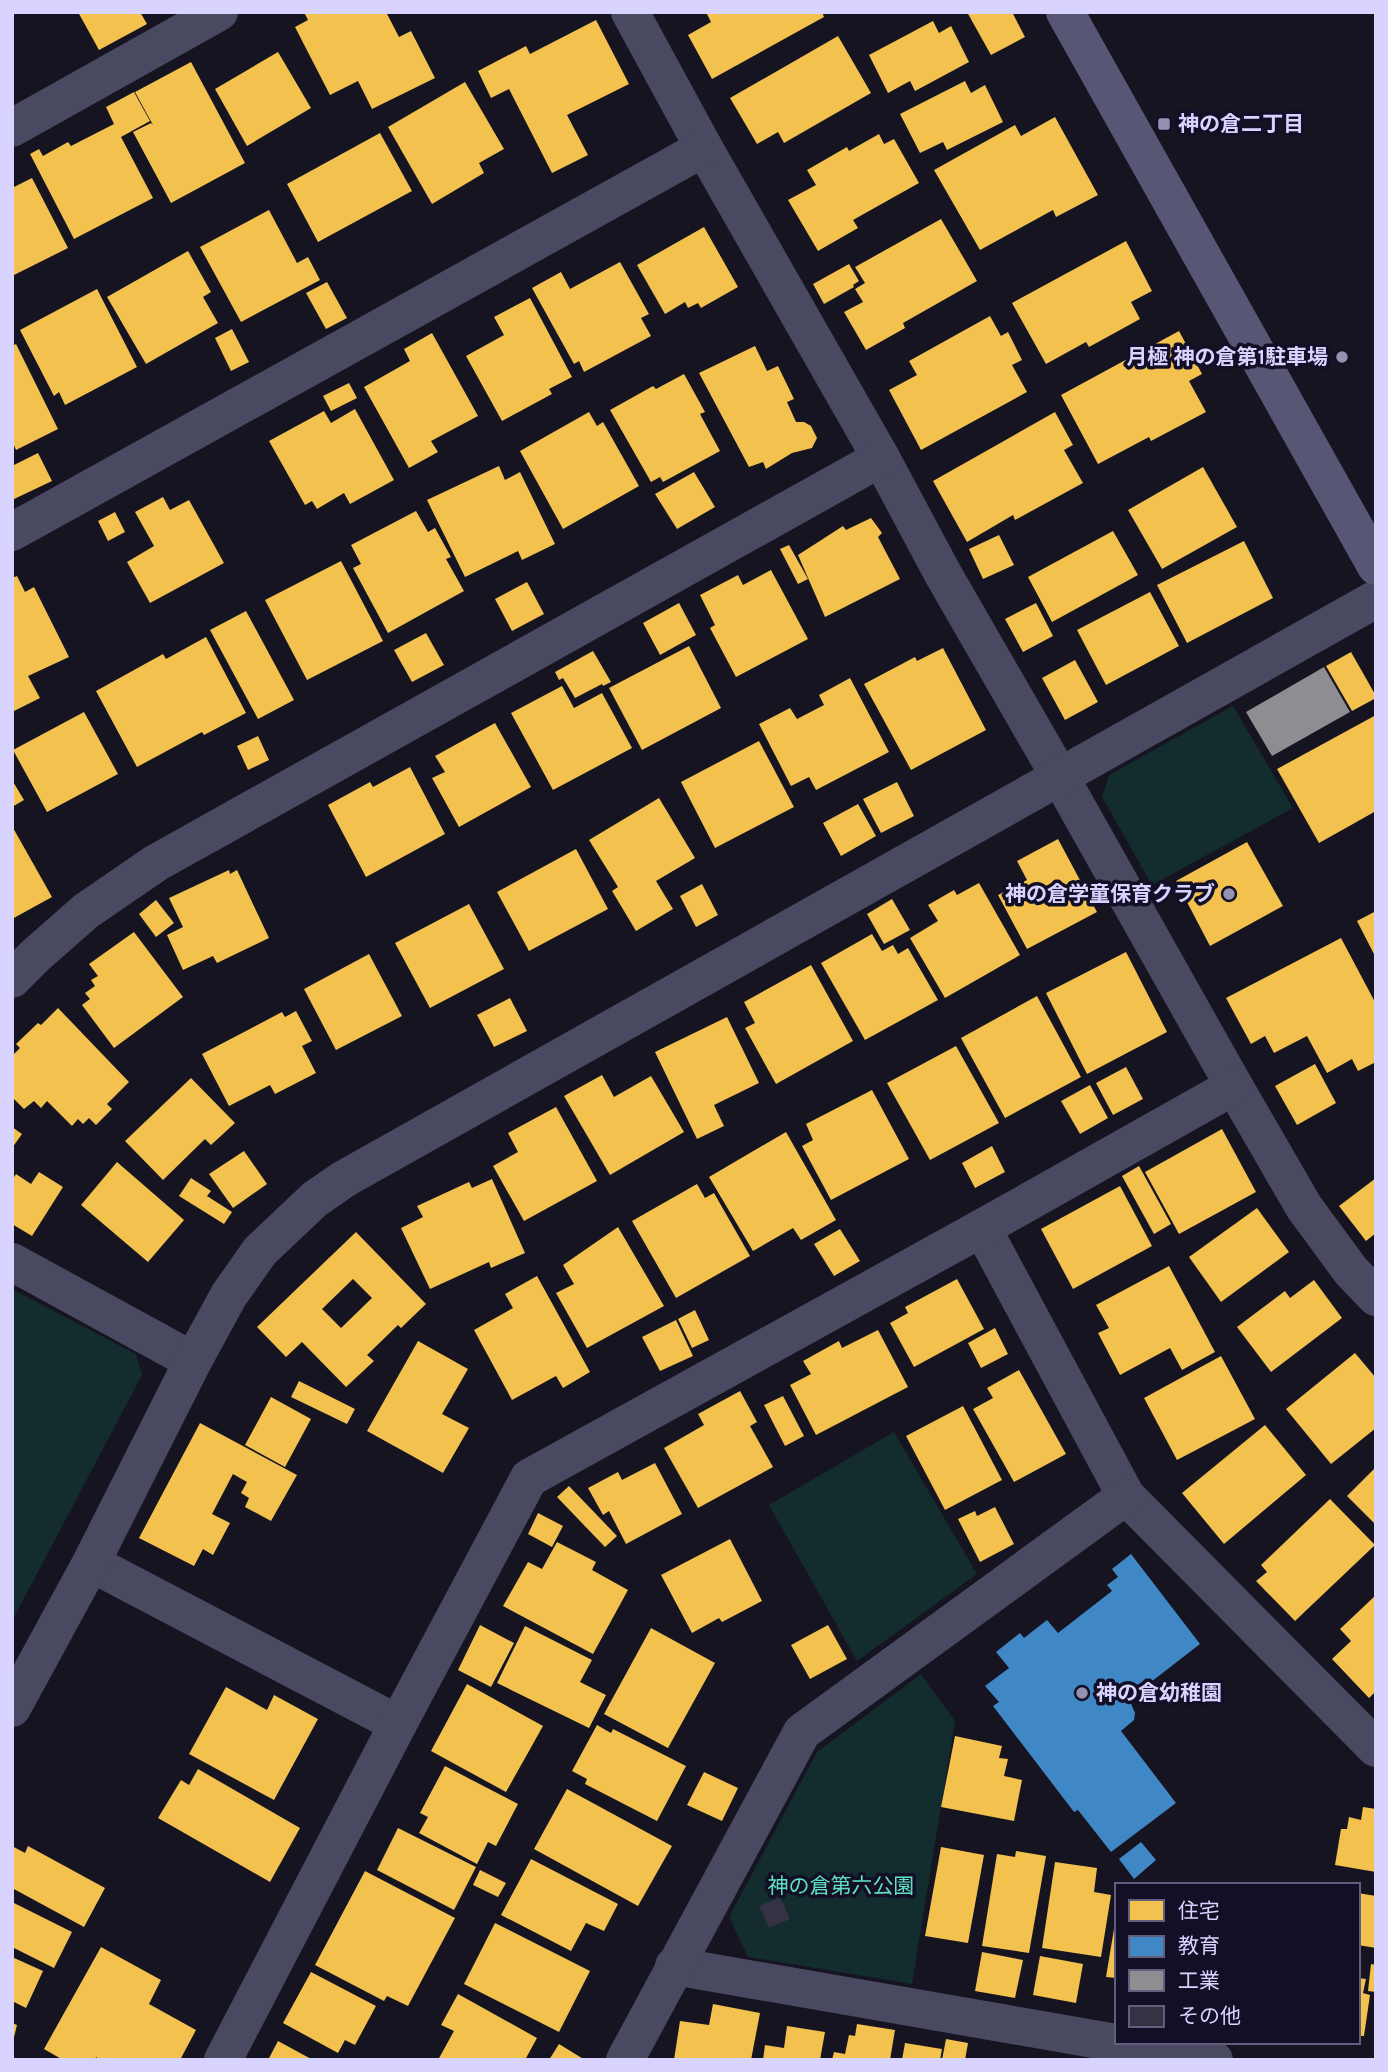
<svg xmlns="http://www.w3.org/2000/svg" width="1388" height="2072" viewBox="0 0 1388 2072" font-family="Karla,'Noto Sans JP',sans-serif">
	<rect width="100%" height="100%" fill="#161421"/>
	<g fill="#132c2d">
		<path d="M1233,706l60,102 -141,77 -50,-88 7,-22z"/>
		<path d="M12,1289l124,65 6,21 -130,246z"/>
		<path d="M894,1432l83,142 -120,87 -88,-156z"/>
		<path d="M921,1674l34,47 -43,263 -164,-27 -19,-40 88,-165z"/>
	</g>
	<g fill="#f2c14e" fill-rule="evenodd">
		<path d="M78,12h62l7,12 -48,26z"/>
		<path d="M304,12h82l13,25 12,-6 24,47 -63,31 -14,-28 -28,14 -35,-68 13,-7z"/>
		<path d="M706,12h116l2,5 -112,62 -24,-44 23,-13z"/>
		<path d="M967,12h45l13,25 -34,18z"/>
		<path d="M596,20l33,64 -62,31 21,40 -36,18 -43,-84 -18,9 -13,-27 48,-25 4,8z"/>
		<path d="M933,21l6,12 12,-7 18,36 -54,29 -5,-10 -22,12 -19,-38z"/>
		<path d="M838,36l33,57 -87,50 -6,-11 -21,12 -27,-46z"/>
		<path d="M278,52l33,56 -64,38 -32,-57z"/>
		<path d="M191,62l54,101 -74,40 -38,-71 18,-9 2,2 -18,-33z"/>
		<path d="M965,81l6,12 14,-8 18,37 -56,28 -4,-8 -23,11 -20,-39z"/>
		<path d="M465,82l39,67 -25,14 5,10 -52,31 -44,-77z"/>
		<path d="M134,92l16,29 -29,16 32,61 -79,41 -44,-85 9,-5 4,7 25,-14 3,4 43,-22 -8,-17z"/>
		<path d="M1055,117l43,78 -42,22 -3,-7 -73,40 -46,-80 81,-45 6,11z"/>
		<path d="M380,133l32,58 -94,51 -31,-58z"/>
		<path d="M879,134l5,10 10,-5 25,44 -66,37 5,8 -40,23 -30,-51 28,-15 -9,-15 40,-23 2,4z"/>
		<path d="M32,178l36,70 -56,28v-88z"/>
		<path d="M269,210l28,53 11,-6 12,23 -79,42 -41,-75z"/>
		<path d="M941,219l36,62 -74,42 2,5 -39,22 -22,-38 19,-10 -8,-13 10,-6 -10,-16z"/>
		<path d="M704,227l34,60 -37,21 -3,-5 -10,5 -3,-6 -20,12 -28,-49z"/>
		<path d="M1126,241l26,50 -21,11 9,17 -51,28 -3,-5 -40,22 -34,-61z"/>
		<path d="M188,251l23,41 -8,5 15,26 -72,41 -39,-67z"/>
		<path d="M620,262l29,52 -8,4 10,18 -67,36 -5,-11 -5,3 -42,-76 29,-16 9,17z"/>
		<path d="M849,264l10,17 -6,4 1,2 -30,17 -11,-20z"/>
		<path d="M327,282l20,36 -21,11 -20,-36z"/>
		<path d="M97,289l40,78 -72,38 -6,-13 -5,4 -34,-66z"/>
		<path d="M530,298l42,79 -23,12 3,5 -50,27 -36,-65 38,-21 -10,-18z"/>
		<path d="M990,316l11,20 7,-4 14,28 -10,5 15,27 -106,58 -32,-60 28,-15 -8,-14z"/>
		<path d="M232,329l17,33 -18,9 -16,-33z"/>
		<path d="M1179,331l23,43 -13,7 17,31 -55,29 -2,-4 -51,27 -37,-69z"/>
		<path d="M432,333l46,83 -47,25 7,11 -29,16 -45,-81 46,-26 -6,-12z"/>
		<path d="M16,344l42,85 -42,21 -4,-9v-95z"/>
		<path d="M755,346l12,25 11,-5 16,33 -7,3 9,20h8l7,4 6,12 -5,10 -20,5 -26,16 -3,-7 -14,5 -50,-94z"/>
		<path d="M684,374l21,38 -5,2 20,37 -57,31 -3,-5 -9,5 -41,-72 43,-24 3,3z"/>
		<path d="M349,383l8,15 -26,13 -8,-15z"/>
		<path d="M355,409l39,71 -44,24 -6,-11 -27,16 -5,-8 -7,4 -36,-64 55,-30 7,12z"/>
		<path d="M589,412l8,14 6,-4 36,64 -76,43 -43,-78z"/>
		<path d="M1055,412l18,33 -9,5 19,33 -68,37 -2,-5 -46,27 -34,-61z"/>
		<path d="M38,453l14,28 -40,19v-34z"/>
		<path d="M499,466l6,14 15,-8 35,72 -33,16 -4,-9 -53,26 -38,-77z"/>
		<path d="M1203,467l34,60 -75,42 -34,-59z"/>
		<path d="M694,472l21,35 -38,22 -22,-35z"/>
		<path d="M163,497l7,13 19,-10 35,63 -74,40 -23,-41 27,-16 -19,-34z"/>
		<path d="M416,511l12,21 7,-4 16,29 -5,2 18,32 -76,42 -35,-65 8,-4 -10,-19z"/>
		<path d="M115,512l10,20 -17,9 -10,-20z"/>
		<path d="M871,518l11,15 -4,4 22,42 -75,38 -27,-62 45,-29 3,4z"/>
		<path d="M1113,531l25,44 -86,47 -24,-45z"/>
		<path d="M999,535l15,30 -31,14 -14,-30z"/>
		<path d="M1244,541l29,57 -86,45 -30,-58z"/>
		<path d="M789,545l19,34 -10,5 -18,-35z"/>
		<path d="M341,561l42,80 -76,39 -42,-80z"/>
		<path d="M771,570l37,69 -72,38 -26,-49 5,-3 -15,-30 38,-20 5,10z"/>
		<path d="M17,576l8,16 9,-5 35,70 -41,19 12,22 -28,14v-134z"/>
		<path d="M527,582l17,32 -32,17 -17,-32z"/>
		<path d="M1150,592l29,54 -73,39 -29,-55z"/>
		<path d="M679,603l17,32 -36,20 -17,-32z"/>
		<path d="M1036,603l17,33 -30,16 -18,-33z"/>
		<path d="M246,611l48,89 -36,19 -48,-89z"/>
		<path d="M426,633l18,32 -32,17 -18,-32z"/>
		<path d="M206,637l40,76 -42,22 -2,-3 -65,35 -41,-76 67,-37 3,5z"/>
		<path d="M689,646l32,62 -79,42 -33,-62z"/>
		<path d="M943,648l43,82 -75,40 -47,-86 51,-27 2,4z"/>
		<path d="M593,651l18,31 -8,4 -1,-2 -27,14 -12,-20 -4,2 -4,-8z"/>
		<path d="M1351,652l25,44v2l-24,13 -26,-45z"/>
		<path d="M1075,660l23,42 -33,18 -23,-42z"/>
		<path d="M850,678l39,74 -73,38 -7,-13 -18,9 -32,-62 31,-16 7,11 27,-14 -5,-10z"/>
		<path d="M562,686l12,22 28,-15 30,55 -79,42 -42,-77z"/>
		<path d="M84,712l34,62 -71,38 -34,-62z"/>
		<path d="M1376,715v96l-57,32 -42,-74z"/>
		<path d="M495,723l36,64 -72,40 -27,-49 13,-6 -10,-16z"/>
		<path d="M258,736l11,24 -21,10 -11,-24z"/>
		<path d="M759,741l35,66 -79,41 -34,-66z"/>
		<path d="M410,767l35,67 -79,43 -38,-72 42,-23 3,5z"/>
		<path d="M12,780l12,20 -12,7z"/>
		<path d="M897,782l17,34 -33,17 -18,-34z"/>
		<path d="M659,798l36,60 -39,23 17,28 -37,22 -24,-40 6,-4 -29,-47z"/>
		<path d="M858,804l18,32 -35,20 -18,-33z"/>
		<path d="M12,826l40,71 -40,22z"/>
		<path d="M1058,839l39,73 -70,37 -29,-54 29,-15 -10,-19z"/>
		<path d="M1247,842l36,64 -73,40 -34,-65z"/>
		<path d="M576,849l32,60 -79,42 -32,-59z"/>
		<path d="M229,870l1,4 7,-4 32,68 -52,25 -4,-7 -30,14 -16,-35 16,-8 -14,-29z"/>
		<path d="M979,883l41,72 -75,43 -35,-60 28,-17 -10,-16 26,-15 3,5z"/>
		<path d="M702,884l16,31 -22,12 -16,-31z"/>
		<path d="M892,899l18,31 -26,14 -17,-30z"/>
		<path d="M156,900l18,23 -18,14 -17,-23z"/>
		<path d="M469,904l35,65 -74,39 -35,-65z"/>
		<path d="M1376,911v47l-19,-37z"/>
		<path d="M134,932l49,65 -69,51 -32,-43 8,-6 -5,-6 10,-7 -4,-6 7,-4 -9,-12z"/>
		<path d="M872,934l10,17 11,-6 5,9 10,-6 30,52 -73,40 -44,-77z"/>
		<path d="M1341,938l35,66v58l-18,9 -6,-12 -25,14 -20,-37 -33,17 -9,-17 -14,8 -25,-46z"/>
		<path d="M1126,952l41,80 -80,42 -41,-81z"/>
		<path d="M369,954l33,62 -66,34 -32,-61z"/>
		<path d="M811,965l42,76 -77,43 -31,-56 10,-5 -11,-21z"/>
		<path d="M1037,996l44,81 -76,41 -44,-80z"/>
		<path d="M510,998l17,33 -33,16 -17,-32z"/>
		<path d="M58,1008l71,74 -22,22 5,5 -16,16 -7,-7 -6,6 -5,-5 -6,7 -25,-25 -6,7 -7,-7 -10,8 -12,-12v-41l8,-8 -4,-4 22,-21 3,2z"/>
		<path d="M296,1011l16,30 -10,5 14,27 -41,21 -5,-9 -41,21 -27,-52 80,-42 3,5z"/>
		<path d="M727,1017l32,66 -45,22 10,21 -27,13 -42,-87z"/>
		<path d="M956,1046l43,77 -69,37 -43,-77z"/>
		<path d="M1315,1064l21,39 -39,22 -22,-39z"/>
		<path d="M1126,1067l17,32 -30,16 -17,-32z"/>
		<path d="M602,1075l12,22 37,-21 33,56 -74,43 -46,-79z"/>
		<path d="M191,1078l44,45 -24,22 -6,-6 -42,41 -38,-39z"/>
		<path d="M1090,1085l18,33 -28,16 -19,-33z"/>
		<path d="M872,1090l37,69 -78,41 -29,-54 11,-6 -7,-16z"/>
		<path d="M556,1107l41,74 -73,40 -31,-55 25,-14 -10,-19z"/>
		<path d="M12,1127l10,7 -10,14z"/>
		<path d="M1222,1129l34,63 -77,42 -34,-62z"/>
		<path d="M786,1132l50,88 -35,20 -8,-12 -40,23 -44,-74z"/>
		<path d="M992,1146l13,26 -30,16 -13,-25z"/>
		<path d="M244,1151l23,33 -34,24 -24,-34z"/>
		<path d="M117,1162l67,58 -36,42 -67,-57z"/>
		<path d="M1139,1166l32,58 -17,10 -32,-58z"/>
		<path d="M39,1172l24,15 -31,49 -20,-12v-44l4,-6 15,10z"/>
		<path d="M191,1178l20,13 -4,5 25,16 -8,12 -45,-28z"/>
		<path d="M1376,1178v55l-10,8 -27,-35z"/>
		<path d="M492,1179l33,74 -34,15 -2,-6 -59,27 -29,-61 22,-11 -6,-11 52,-24 3,6z"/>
		<path d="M697,1184l8,14 9,-5 36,63 -74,42 -44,-77z"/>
		<path d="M1120,1186l32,60 -79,43 -32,-60z"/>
		<path d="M1257,1208l32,44 -68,50 -32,-45z"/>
		<path d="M618,1227l46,79 -77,42 -31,-55 18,-9 -11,-19z"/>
		<path d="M840,1229l20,32 -26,15 -20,-32z"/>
		<path d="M356,1232l70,72 -25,24 -3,-3 -31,30 7,6 -28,26 -44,-45 -16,15 -29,-30zM353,1279l19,19 -31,30 -19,-19z"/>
		<path d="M1169,1266l46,86 -33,18 -12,-22 -50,27 -22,-42 11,-5 -13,-23z"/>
		<path d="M537,1276l53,96 -27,16 -7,-12 -44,24 -38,-70 39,-22 -8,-14z"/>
		<path d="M957,1279l27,50 -70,38 -24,-44 18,-10 -3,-6z"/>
		<path d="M1314,1280l28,38 -71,54 -34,-45 48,-36 5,7z"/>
		<path d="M695,1310l14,30 -17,8 -14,-29z"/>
		<path d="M676,1320l17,36 -33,15 -18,-34z"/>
		<path d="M995,1328l13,26 -27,14 -13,-25z"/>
		<path d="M878,1330l30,57 -92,48 -26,-50 21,-11 -8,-13 36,-20 3,7z"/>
		<path d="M418,1341l50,28 -26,45 27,14 -26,45 -76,-42z"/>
		<path d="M1355,1353l21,25v50l-45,36 -45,-55z"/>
		<path d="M1221,1356l34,63 -78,41 -33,-62z"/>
		<path d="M1019,1370l47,84 -52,28 -41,-73 20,-11 -6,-10z"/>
		<path d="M299,1381l56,28 -8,15 -56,-27z"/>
		<path d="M740,1391l17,31 -7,4 23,41 -75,41 -34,-60 40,-23 -6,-11z"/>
		<path d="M783,1396l21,40 -19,10 -21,-41z"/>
		<path d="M271,1397l40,22 -26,48 -40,-22z"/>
		<path d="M963,1406l39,74 -57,30 -39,-74z"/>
		<path d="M200,1423l97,52 -26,46 -26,-14 4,-9 -8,-5 6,-11 -14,-8 -21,40 18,9 -17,32 -10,-6 -9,17 -55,-28z"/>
		<path d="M1265,1425l41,50 -82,69 -42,-51z"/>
		<path d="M655,1463l27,51 -56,30 -17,-33 -6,4 -15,-27 30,-16 4,8z"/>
		<path d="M1376,1467v58l-29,-29z"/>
		<path d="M569,1486l48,50 -12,11 -48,-50z"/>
		<path d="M1330,1499l45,46 -80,76 -39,-40 11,-9 -6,-7z"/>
		<path d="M995,1507l19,37 -34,18 -22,-43 17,-8 2,5z"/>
		<path d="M538,1513l25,13 -11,21 -24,-13z"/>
		<path d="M730,1539l32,62 -40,21 -3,-4 -27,15 -31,-58z"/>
		<path d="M557,1542l39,20 -4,8 36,20 -35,64 -90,-48 25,-44 14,7z"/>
		<path d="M1376,1595v96l-7,7 -37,-39 19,-18 -11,-12z"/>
		<path d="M480,1625l34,18 -23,44 -33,-17z"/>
		<path d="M828,1625l19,34 -37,20 -19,-34z"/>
		<path d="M525,1626l67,34 -12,22 26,13 -17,33 -92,-45z"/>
		<path d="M651,1628l64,35 -47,85 -64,-34z"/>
		<path d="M467,1684l76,42 -37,66 -75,-41z"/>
		<path d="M226,1687l41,23 7,-15 44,24 -44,81 -85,-46z"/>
		<path d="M597,1725l14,8 2,-4 73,37 -29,55 -72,-37 2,-5 -15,-8z"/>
		<path d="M955,1736l47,10 -3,12 9,1 -4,17 18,4 -8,41 -73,-14z"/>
		<path d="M445,1766l73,38 -22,42 -8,-4 -11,22 -58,-31 9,-16 -8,-4z"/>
		<path d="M198,1769l102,59 -30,54 -112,-64 23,-38 8,5z"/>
		<path d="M704,1772l34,16 -16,33 -35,-16z"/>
		<path d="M567,1789l105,57 -34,60 -104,-57z"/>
		<path d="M1363,1807l13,2v63l-41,-7 6,-36h6l2,-12 12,3z"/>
		<path d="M398,1828l78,39 -22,43 -77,-40z"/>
		<path d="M12,1846l13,7 3,-7 77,42 -21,39 -72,-39z"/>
		<path d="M941,1847l43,8 -16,88 -43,-7z"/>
		<path d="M1016,1851l30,5 -17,97 -47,-7 15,-92 18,3z"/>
		<path d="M531,1859l87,45 -14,27 -18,-8 -15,28 -70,-36z"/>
		<path d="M1055,1862l42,6 -3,24 17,3 -10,62 -59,-9z"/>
		<path d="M480,1870l26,13 -8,14 -25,-12z"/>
		<path d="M365,1871l90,47 -47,88 -21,-10 -3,5 -69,-36z"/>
		<path d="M1358,1893l18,3v52l-18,-3z"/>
		<path d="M12,1902l60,30 -18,36 -42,-21z"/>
		<path d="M495,1923l95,48 -31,61 -95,-48z"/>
		<path d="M1115,1923h2v55l-11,-1z"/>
		<path d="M101,1947l60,33 -12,24 47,26 -16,30h-80l-4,-3 -1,3h-32l-19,-11z"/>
		<path d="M982,1952l41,8 -8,38 -40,-7z"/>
		<path d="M1040,1956l43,8 -7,39 -43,-8z"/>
		<path d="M12,1957l31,14 -17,37 -14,-7z"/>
		<path d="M1371,1964l5,1v27l-8,-1z"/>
		<path d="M311,1972l65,34 -21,39 -10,-5 -7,13 -55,-30z"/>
		<path d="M1358,1978l8,1 -3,14 7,2 -6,41h-6z"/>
		<path d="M458,1994l79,44 -12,22h-87l16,-29 -13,-6z"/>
		<path d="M713,2004l47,9 -9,47h-77l6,-39 29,4z"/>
		<path d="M12,2023l5,2 -4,16h-1z"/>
		<path d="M857,2024l38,6 -5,30h-58l2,-8 11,2 4,-19 6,1z"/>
		<path d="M787,2026l38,6 -5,28h-57l2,-15 19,3z"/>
		<path d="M946,2039l22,4 -3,17h-23z"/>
		<path d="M278,2041l35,19h-45z"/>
		<path d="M905,2043l37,6 -2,11h-38z"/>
		<path d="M559,2044l26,16h-36z"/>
	</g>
	<g fill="#3f88c5">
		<path d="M1131,1554l69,90 -71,55 6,14 -1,7 -13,11 55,72 -65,49 -33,-42 -4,2 -81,-106 6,-4 -14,-16 24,-18 -13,-16 24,-19 4,5 23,-18 11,13 54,-42 -5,-6 11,-8 -6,-8z"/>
		<path d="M1141,1842l15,18 -22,19 -15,-20z"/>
	</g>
	<path fill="#8d8d92" d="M1324,667l26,45 -78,44 -26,-44z"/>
	<path fill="#343243" d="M780,1897l10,22 -21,9 -10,-22z"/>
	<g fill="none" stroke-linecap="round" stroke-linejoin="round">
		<g stroke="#4a4962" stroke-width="38">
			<path d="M630,12l74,136 177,310 62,116 117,203 174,309 70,121 47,64 25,26"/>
			<path d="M12,128l207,-116"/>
			<path d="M12,532l692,-384"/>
			<path d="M12,979l24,-24 50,-44 70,-48 725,-405"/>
			<path d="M982,1228l144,268 250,252"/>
			<path d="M12,1262l181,99"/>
			<path d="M91,1563l307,161"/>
			<path d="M12,1708l79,-145 102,-202 36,-66 31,-44 55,-52 29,-20 1032,-580"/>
			<path d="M674,1966l540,94"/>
			<path d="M223,2060l175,-336 131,-246 453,-250 252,-142"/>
			<path d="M625,2060l177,-328 324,-236"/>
		</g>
		<path stroke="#575674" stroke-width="38" d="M1065,12l311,554"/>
	</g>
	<g fill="#9591b1" stroke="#130f26" stroke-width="2.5">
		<rect x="1157" y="117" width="14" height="14" rx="3.5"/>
		<circle cx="1342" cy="357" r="7"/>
		<circle cx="1229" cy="894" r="7"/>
		<circle cx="1082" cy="1693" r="7"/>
	</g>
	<g text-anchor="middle" stroke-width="7" stroke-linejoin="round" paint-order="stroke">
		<g font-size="21" font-weight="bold" fill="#d9d4ff" stroke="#130f26" text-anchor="start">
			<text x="1178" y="131">神の倉二丁目</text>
			<text x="1328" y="364" text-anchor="end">月極 神の倉第1駐車場</text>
			<text x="1215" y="901" text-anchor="end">神の倉学童保育クラブ</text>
			<text x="1096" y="1700">神の倉幼稚園</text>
		</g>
		<g font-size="21" fill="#5fe0c0" stroke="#130f26">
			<text x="841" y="1893">神の倉第六公園</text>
		</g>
	</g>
	<rect width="1388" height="2072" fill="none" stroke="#d9d4ff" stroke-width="28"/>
	<rect x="1115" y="1883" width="245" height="161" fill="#130f26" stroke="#625e7d" stroke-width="2"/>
	<rect x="1129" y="1900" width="35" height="21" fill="#f2c14e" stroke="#625e7d" stroke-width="2"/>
	<text x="1178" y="1918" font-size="21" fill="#d9d4ff">住宅</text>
	<rect x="1129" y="1936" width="35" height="21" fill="#3f88c5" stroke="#625e7d" stroke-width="2"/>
	<text x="1178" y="1953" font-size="21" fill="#d9d4ff">教育</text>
	<rect x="1129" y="1970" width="35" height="21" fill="#8d8d92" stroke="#625e7d" stroke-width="2"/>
	<text x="1178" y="1988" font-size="21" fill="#d9d4ff">工業</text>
	<rect x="1129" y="2006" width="35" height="21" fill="#343243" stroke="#625e7d" stroke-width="2"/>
	<text x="1178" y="2023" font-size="21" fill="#d9d4ff">その他</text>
</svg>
